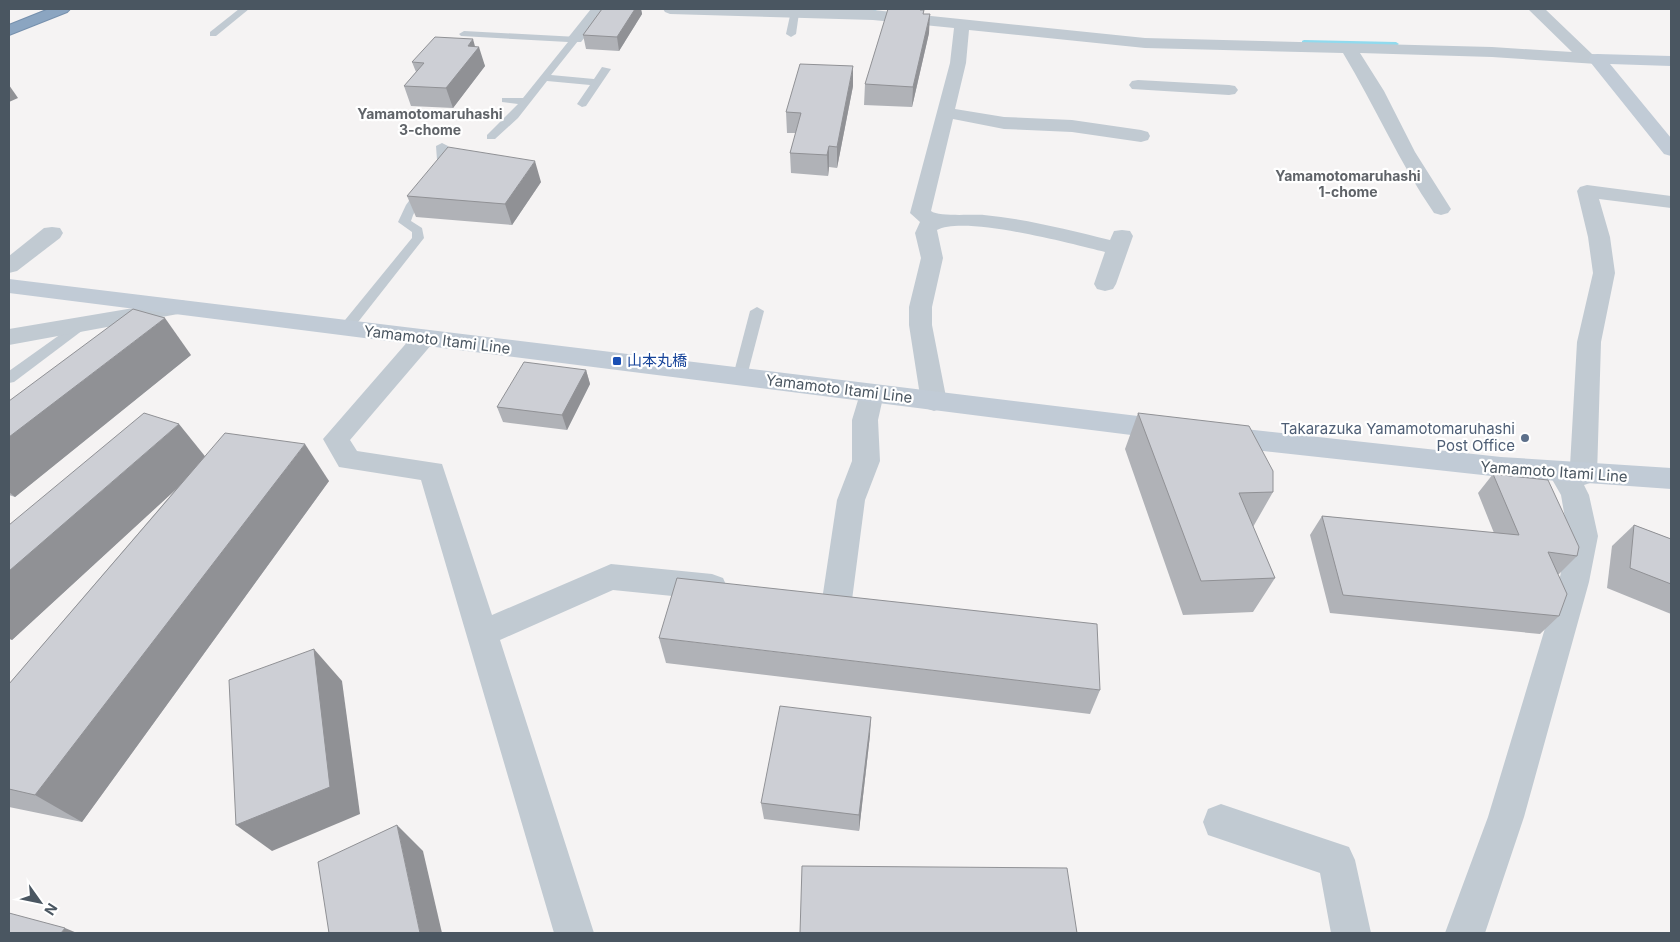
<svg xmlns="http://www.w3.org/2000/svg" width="1680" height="942" viewBox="0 0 1680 942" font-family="Inter,'Noto Sans JP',sans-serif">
	<rect width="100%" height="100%" fill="#f5f3f3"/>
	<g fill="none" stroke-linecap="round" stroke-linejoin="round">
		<g fill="#90daee" fill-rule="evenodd">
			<path d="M821,9l54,1 2,1 -2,1 -52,-2z"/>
			<path d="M1304,40l92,2 3,2 -3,2 -94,-3v-2z"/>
		</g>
		<defs>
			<path id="highway" d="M49,9h21l-3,3 -58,23v-10z"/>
		</defs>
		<use href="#highway" stroke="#7690ad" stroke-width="2"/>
		<g fill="#c1cad2" fill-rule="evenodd">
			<path d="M239,9h10l-33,27h-6v-4z"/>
			<path d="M791,11l8,2 -3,21 -5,3 -5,-3z"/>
			<path d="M464,31l114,6v4l-27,34 43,4 8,-12 9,2 -25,37 -4,1 -5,-3 13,-19 -43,-4 -29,37 -23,21h-8v-4l31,-31 -16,-2v-4h21l45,-56 -107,-6 -2,-2z"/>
			<path d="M442,143l6,3c1,34 -27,44 -37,75l11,7 2,10 -73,93h-10l-2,-3 2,-3 71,-87v-6l-14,-10 8,-17 28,-38 3,-7 -1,-14z"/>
			<path d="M757,307l7,4 -17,65 -7,5 -7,-5 17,-65z"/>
			<path d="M82,319l5,2 2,3 -2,3 -73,55 -5,1v-12z"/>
		</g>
		<g fill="#c1cad2" fill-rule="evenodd">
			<path d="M591,9h16l-26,33h-12l-2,-3z"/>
			<path d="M663,9l210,1 272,28 347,9 80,5 -44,-43h17l47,45 11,1 2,4 -2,4 -6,1 -105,-7 -132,-4 24,38 31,61 36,57 -3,4 -7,2 -7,-2c-35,-51 -59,-107 -91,-160l-198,-5 -176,-18 -3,33 -11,46 49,8 68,3 69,10 7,2 2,4 -2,4 -7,2 -69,-10 -68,-3 -51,-10 -22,92c8,6 40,3 53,4 42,4 85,15 126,25l4,-9 8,-1 8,1 3,5 -17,48 -3,5 -8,2 -8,-2 -3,-5 11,-32c-33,-8 -140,-37 -168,-22l6,28 -11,49v18l15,77 -4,6 -9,3 -9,-3 -4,-6 -12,-77v-18l12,-49 -6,-25 5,-11 -10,-9 40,-150 4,-35 -81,-8 -203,-6 -5,-2z"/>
			<path d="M1138,80l91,5 6,1 3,4 -3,4 -6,1 -97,-6 -3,-4 3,-4z"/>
			<path d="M1587,185l84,11v12l-72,-9 11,38 5,36 -14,69 -4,133 -4,7 -9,3 5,10 9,41 -9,46 -65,235 -39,116h-40l43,-116 71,-235 9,-46 -7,-41 -12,-21 4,-7 10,-3 7,2 7,-124 16,-69 -5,-36 -11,-46 3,-4z"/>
			<path d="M52,227l8,1 3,5 -3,5 -43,33 -8,2v-17l35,-28z"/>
			<path d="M181,300l8,2 4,5 -4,5 -180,33v-16z"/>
			<path d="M424,330l8,2 4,6 -4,6 -82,96 7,11 85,13 50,151 119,-51 101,10 11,4 4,9 -4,9 -11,4 -99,-10 -113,50 94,293h-40l-133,-453 -82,-13 -16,-28 93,-107z"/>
			<path d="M871,384l9,3 4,6 -6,27 2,41 -15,39 -13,100 -4,9 -11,4 -11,-4 -4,-9 15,-100 15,-39v-41l10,-33z"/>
			<path d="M1221,804l128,43 6,13 16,73h-40l-11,-60 -112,-38 -5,-13 5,-13z"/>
		</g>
		<g fill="#c1cbd6" fill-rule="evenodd">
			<path d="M1597,54l74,2v10l-61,-2 61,74v18l-7,-2 -73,-91 -2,-4 2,-4z"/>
			<path d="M9,279l1162,141 9,3 4,7 -4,7 -9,3 -1162,-147z"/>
			<path d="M1218,426l283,31 170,11v21l-170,-12 -283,-31 -9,-3 -4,-7 4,-7z"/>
		</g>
		<use href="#highway" fill="#8ba5c1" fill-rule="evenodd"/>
	</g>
	<g fill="#b0b2b7">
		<path d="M602,9h39l1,5 -23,37 -33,-2 -3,-14z"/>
		<path d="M921,9v1h3l-1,4 6,19 -17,74 -48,-2 1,-21z"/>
		<path d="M475,46l10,20 -32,42 -42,-2 -7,-20 12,-14 -4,-10z"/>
		<path d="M853,86l-16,82 -8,-1 -1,9 -37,-3 -1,-20 6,-20h-9l-1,-21z"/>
		<path d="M541,182l-29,43 -96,-8 -9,-21z"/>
		<path d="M191,355l-176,142 -6,-2v-94z"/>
		<path d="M586,370l4,14 -23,46 -64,-8 -6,-15z"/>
		<path d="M1138,413l135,79 -20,35 22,51 -22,34 -70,3 -58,-166z"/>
		<path d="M205,456l124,25 -247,341 -73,-15v-123l168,-196 -165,152 -3,-1v-114z"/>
		<path d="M1493,474l84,82 -18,18h-1l1,42 -19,18 -210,-21 -20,-78 12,-19 172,17 -16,-40z"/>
		<path d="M1634,525l37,14v75l-64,-26 5,-42z"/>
		<path d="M659,638l441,52 -10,24 -424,-51z"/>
		<path d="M870,735l-11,96 -95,-12 -3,-16z"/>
	</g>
	<g fill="#909195">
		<path d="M635,9h6l1,5 -23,37 -2,-14z"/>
		<path d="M930,14l-1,19 -17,74 1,-20z"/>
		<path d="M473,39l3,11 3,-3 6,19 -32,42 -7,-20 22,-42z"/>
		<path d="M853,66v20l-16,82v-21z"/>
		<path d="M9,85l9,13 -9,4z"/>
		<path d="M829,146v21l-1,9 -1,-21z"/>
		<path d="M535,161l6,21 -29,43 -7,-21z"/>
		<path d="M165,318l26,37 -176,142 -6,-5v-55z"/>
		<path d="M586,370l4,14 -23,46 -5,-15z"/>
		<path d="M179,424l29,36 -196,180 -3,-2v-67z"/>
		<path d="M305,444l24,37 -247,341 -47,-27z"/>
		<path d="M314,649l28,32 18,133 -88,37 -36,-26z"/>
		<path d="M871,717l-1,18 -11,96v-16z"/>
		<path d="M397,825l26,26 19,82h-22z"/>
		<path d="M65,928l12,5h-16z"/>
	</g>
	<g fill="#cdcfd5" stroke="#909195">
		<path d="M602,9h33l-18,28 -34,-2z"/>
		<path d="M888,9h33l-1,1h4l-1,4h7l-17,73 -48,-3z"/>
		<path d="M435,37l38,2 -5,7 11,1 -33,41 -42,-2 20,-23 -12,-1z"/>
		<path d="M800,64l53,2 -16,81 -8,-1 -2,9 -37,-2 11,-40 -15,-1z"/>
		<path d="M448,147l87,14 -30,43 -98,-8z"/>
		<path d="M133,309l32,9 -156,119v-36z"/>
		<path d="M524,362l62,8 -24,45 -65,-8z"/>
		<path d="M144,413l35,11 -170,147v-46z"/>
		<path d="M1138,413l111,13 24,45v21l-34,1 36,85 -74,3z"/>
		<path d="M225,433l80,11 -270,351 -26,-6v-105z"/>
		<path d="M1493,474l55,6 31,67 -2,9 -29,-4 19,42 -8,22 -216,-21 -21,-79 197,19z"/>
		<path d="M1634,525l37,14v45l-41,-16z"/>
		<path d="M677,578l420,46 3,66 -441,-52z"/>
		<path d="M314,649l16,138 -94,38 -7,-145z"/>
		<path d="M780,706l91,11 -12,98 -98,-12z"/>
		<path d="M397,825l23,108h-91l-11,-71z"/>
		<path d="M802,866l265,2 10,65h-277z"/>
		<path d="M9,913l56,15 -4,5h-52z"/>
	</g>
	<rect fill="#1a4fb4" stroke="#fff" stroke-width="2" x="612" y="356" width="10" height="10" rx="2.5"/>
	<circle fill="#5c6f8a" stroke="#fff" stroke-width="2" cx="1525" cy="438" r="5"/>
	<g text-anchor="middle" stroke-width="4.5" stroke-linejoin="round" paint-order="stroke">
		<g font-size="14" font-weight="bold" fill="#5f6368" stroke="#fff">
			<text x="430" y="119">Yamamotomaruhashi<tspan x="430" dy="16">3-chome</tspan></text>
			<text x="1348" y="181">Yamamotomaruhashi<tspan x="1348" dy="16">1-chome</tspan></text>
		</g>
		<g font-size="15" fill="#4a5661" stroke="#fff">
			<text transform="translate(437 340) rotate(7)" y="5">Yamamoto Itami Line</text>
			<text transform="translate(839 389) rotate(7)" y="5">Yamamoto Itami Line</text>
			<text transform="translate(1554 472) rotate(4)" y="5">Yamamoto Itami Line</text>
		</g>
		<g font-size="15" fill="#164399" stroke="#fff" text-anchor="start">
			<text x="627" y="366">山本丸橋</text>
		</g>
		<g font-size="15" fill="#4e5e75" stroke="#fff" text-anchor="end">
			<text x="1515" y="434">Takarazuka Yamamotomaruhashi<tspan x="1515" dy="17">Post Office</tspan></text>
		</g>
	</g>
	<rect width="1680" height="942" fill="none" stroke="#4a5661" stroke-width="20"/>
	<g transform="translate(40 902) rotate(123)" stroke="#ffffff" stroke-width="4" paint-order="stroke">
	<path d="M0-4L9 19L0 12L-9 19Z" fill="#4a5661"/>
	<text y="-8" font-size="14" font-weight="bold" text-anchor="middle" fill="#4a5661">N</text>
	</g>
</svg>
